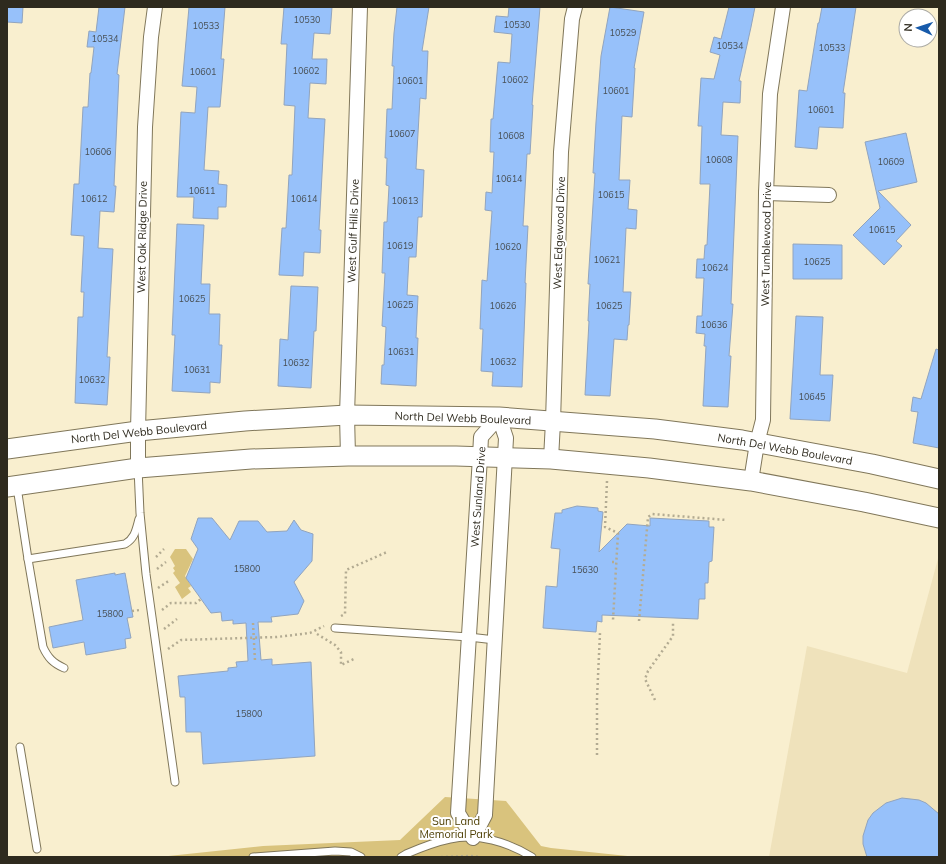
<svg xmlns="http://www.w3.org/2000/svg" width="946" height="864" viewBox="0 0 946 864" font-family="Mulish,sans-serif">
	<rect width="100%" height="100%" fill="#f9efcf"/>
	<path fill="#efe2bb" d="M939,555v302h-170l38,-211 100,27z"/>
	<g fill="#d9c37d">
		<path d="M175,549h11l7,10 -8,17 6,10 -3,2 3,4 -9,7 -7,-12 5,-4 -7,-10 2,-2 -2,-3 2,-2 -5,-9z"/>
		<path d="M445,797l61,4 35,45 10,2 86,9h-478l104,-11 137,-6z"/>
	</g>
	<g fill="#97c1fa" stroke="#91a4be">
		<path d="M7,7h16l-1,16 -15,-1z"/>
		<path d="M99,7h26l-8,67 2,1 -5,111h2l-2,26 -14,-1 -2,37 15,1 -6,108h3l-3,48 -32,-2 3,-86h5l1,-25h-3l3,-56 -13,-1 3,-51h5l4,-77h5l2,-34h1l3,-26h-7l2,-16 7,1z"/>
		<path d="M189,7h36l-4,52h3l-4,48h-12l-4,63 15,1 -1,13 9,1 -1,22h-8v12l-25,-1 1,-21h-17l4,-85 14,1 2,-26 -15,-1z"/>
		<path d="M284,7h48l-2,27 -16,-1 -2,26h15l-1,25 -16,-1 -2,35 17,1 -6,111h2l-1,23 -16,-1 -1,24 -24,-1 3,-47h4l3,-53h3l3,-69 -11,-1 3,-61h-6z"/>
		<path d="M397,7h32l-7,44h6l-2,48 -6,-1 -4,71 8,1 -2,47h-4l-2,40h-7l-2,38 11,1 -2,42h2l-2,48 -35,-2 1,-19h2l2,-38 -4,-1 3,-53h-3l2,-51h3l2,-36 -3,-1 1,-27h-2l2,-49h5l2,-43h-2l2,-33z"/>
		<path d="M509,7h31l-8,98h1l-3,49h-3l-4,72h5l-3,57h1l-4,104 -30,-1 1,-14 -12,-1 2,-42h-3l2,-49 5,1 5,-70 -7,-1 1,-18 6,1 2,-41h-4l1,-33h2l5,-57 12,1 2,-29 -18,-2 2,-16 12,1z"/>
		<path d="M610,7l34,5 -10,56h1l-3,49 -10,-1 -3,64h11l-2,29 9,1 -1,19 -10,-1 -3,64h8l-2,33h-1l-1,15 -13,-1 -4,57 -25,-1 4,-74h-1l2,-37h-2l7,-111h-2l3,-51 5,-66z"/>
		<path d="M729,7h26l-4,20 -12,54h2l-1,22 -17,-1 -2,33 17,1 -7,168h2l-4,52h2l-3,51 -25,-1 3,-60h-2l1,-12 -9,-1 1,-17h5l2,-38h-8l1,-19h7l1,-14h2l3,-61h-10l2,-58h-4l3,-48 13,1 6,-24 -10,-3 4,-15 7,2z"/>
		<path d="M822,7h34l-13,86h2l-2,35 -24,-1 -2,22 -22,-2 4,-57 8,1 11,-68h1z"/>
		<path d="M906,133l11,49 -39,9 33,34 -15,16 6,5 -18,19 -31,-30 27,-27 -15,-66z"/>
		<path d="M177,224l27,1 -3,59h9l-1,30h11l-1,31h3l-2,38 -10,-1v11l-38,-2 3,-56h-3z"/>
		<path d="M793,244l49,1v34h-49z"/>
		<path d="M291,286l27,1 -2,44h-2l-3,57 -33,-2 2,-47 8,1z"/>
		<path d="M796,316l27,1 -3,58h13l-3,46 -40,-2z"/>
		<path d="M936,349l3,1v98l-26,-5 5,-31 -7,-1 2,-14 8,2z"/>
		<path d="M577,506l21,2v3l5,1 -4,40 28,-28 23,2v-8l59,3v6h5l-2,34 -3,1 -1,21h-3v16h-6l-1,20 -96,-4v7l-5,-1 -1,11 -53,-4 3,-42 11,1 3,-38 -9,-1 4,-35h7v-3z"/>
		<path d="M198,518h14l18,22 9,-19h19l9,11 20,-1 7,-11 7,10 12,4 -1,27 -18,21 10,19 -6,13 -27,3 1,5h-14l3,38 11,-1v6l39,-3 4,94 -112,8 -2,-32h-15l-1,-35h-5l-2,-21 50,-5v-3l9,-1 -1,-5 12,-1 -2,-38 -13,1v-4l-11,1 -1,-9 -10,1 -25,-35 12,-29 -7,-10z"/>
		<path d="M115,573v2l10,-2 8,44 -6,1 4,20 -6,1 1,9 -40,7 -2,-13 -31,6 -4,-21 34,-7 -7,-40z"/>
		<path d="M902,798l17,2 7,3 13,11v43h-72l-4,-13v-8l5,-16 5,-7 13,-10z"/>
	</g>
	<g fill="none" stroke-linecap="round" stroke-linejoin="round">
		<defs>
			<g id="lane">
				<path d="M138,468l2,45 6,61 29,208"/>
				<path d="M17,487l11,72"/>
				<path d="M335,628l134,9 26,3"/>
				<path d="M64,668c-11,-5 -16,-10 -21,-21l-15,-88 97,-15c10,-6 11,-14 14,-25"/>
				<path d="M20,747l17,102"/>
				<path d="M253,857l82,-6 16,1 10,5"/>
				<path d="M401,857l5,-3c14,-6 29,-12 44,-15 28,-6 58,3 82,18"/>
			</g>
			<g id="street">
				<path d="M766,193l63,2"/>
				<path d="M499,417l7,21 -21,377 -12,23 -15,-25 22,-356 1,-20z"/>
				<path d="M348,456l-1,-41 13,-408"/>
				<path d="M551,459l2,-37 8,-270 11,-133 3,-12"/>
				<path d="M138,468v-37l7,-304 6,-90 4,-30"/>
				<path d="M751,481l6,-38 6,-23 3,-227 4,-99 13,-87"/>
			</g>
			<g id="secondary">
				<path d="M7,449l131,-18 107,-10 102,-6 152,2 156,12 87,11 130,24 67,15"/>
				<path d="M7,487l131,-19 113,-9 97,-3h108l95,3 98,9 102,13 113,21 75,16"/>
			</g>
		</defs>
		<use href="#lane" stroke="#80775a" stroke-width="9"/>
		<use href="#street" stroke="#80775a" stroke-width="16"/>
		<use href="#secondary" stroke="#80775a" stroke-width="21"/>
		<g stroke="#b3ab92" stroke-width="2.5" stroke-dasharray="2 3" stroke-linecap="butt">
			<path d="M607,481l-2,46 13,6 -5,87"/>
			<path d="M156,557l8,-8"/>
			<path d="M612,562h4"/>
			<path d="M157,569l9,-7"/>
			<path d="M158,588l12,-8"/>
			<path d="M162,610l9,-7h25l6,-5"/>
			<path d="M132,611l8,-1"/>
			<path d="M341,616l4,-2 1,-44 41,-18"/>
			<path d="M639,621l9,-104 4,-3 75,6"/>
			<path d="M253,623l2,38"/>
			<path d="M164,629l13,-10"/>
			<path d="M317,634l18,11 6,7v13l15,-7"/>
			<path d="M168,649l13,-9 96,-3 33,-4 14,-7"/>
			<path d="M655,700l-10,-21 3,-8 25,-35v-13"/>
			<path d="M597,755v-57l3,-65"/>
			<path d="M441,857l29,-1 11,1"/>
		</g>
		<use href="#lane" stroke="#fff" stroke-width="7"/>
		<use href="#street" stroke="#fff" stroke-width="14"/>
		<use href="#secondary" stroke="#fff" stroke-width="19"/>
	</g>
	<g text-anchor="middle" stroke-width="4" stroke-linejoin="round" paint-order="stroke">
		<g font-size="9" fill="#485055">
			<text x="307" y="23">10530</text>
			<text x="517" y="28">10530</text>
			<text x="206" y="29">10533</text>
			<text x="623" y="36">10529</text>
			<text x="105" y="42">10534</text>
			<text x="730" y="49">10534</text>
			<text x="832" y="51">10533</text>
			<text x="306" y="74">10602</text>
			<text x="203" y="75">10601</text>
			<text x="515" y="83">10602</text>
			<text x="410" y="84">10601</text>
			<text x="616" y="94">10601</text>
			<text x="821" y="113">10601</text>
			<text x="402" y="137">10607</text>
			<text x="511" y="139">10608</text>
			<text x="98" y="155">10606</text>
			<text x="719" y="163">10608</text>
			<text x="891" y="165">10609</text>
			<text x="509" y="182">10614</text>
			<text x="202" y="194">10611</text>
			<text x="611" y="198">10615</text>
			<text x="94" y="202">10612</text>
			<text x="304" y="202">10614</text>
			<text x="405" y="204">10613</text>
			<text x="882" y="233">10615</text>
			<text x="400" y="249">10619</text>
			<text x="508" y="250">10620</text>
			<text x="607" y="263">10621</text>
			<text x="817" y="265">10625</text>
			<text x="715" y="271">10624</text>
			<text x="192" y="302">10625</text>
			<text x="400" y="308">10625</text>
			<text x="503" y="309">10626</text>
			<text x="609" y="309">10625</text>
			<text x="714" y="328">10636</text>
			<text x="401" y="355">10631</text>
			<text x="503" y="365">10632</text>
			<text x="296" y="366">10632</text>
			<text x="197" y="373">10631</text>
			<text x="92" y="383">10632</text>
			<text x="812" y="400">10645</text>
			<text x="247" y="572">15800</text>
			<text x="585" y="573">15630</text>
			<text x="110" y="617">15800</text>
			<text x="249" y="717">15800</text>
		</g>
		<g font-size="11" fill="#2e2a1e" stroke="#fff">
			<text transform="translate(353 231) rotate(-88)" y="4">West Gulf Hills Drive</text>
			<text transform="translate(559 233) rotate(-88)" y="4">West Edgewood Drive</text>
			<text transform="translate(142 237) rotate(-89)" y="4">West Oak Ridge Drive</text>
			<text transform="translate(766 244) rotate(-89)" y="4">West Tumblewood Drive</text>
			<text transform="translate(463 418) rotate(2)" y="4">North Del Webb Boulevard</text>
			<text transform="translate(139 432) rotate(-6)" y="4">North Del Webb Boulevard</text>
			<text transform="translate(785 449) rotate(10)" y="4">North Del Webb Boulevard</text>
			<text transform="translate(478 497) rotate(-86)" y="4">West Sunland Drive</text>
		</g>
		<g font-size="11" fill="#4f4005" stroke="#fff">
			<text x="456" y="825">Sun Land<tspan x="456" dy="13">Memorial Park</tspan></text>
		</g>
	</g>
	<rect width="946" height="864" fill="none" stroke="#2e2a1e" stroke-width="16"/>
	<g transform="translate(918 28) rotate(273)"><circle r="19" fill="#ffffff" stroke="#abaaa5"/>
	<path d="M0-3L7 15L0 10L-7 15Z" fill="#175aaa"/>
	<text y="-6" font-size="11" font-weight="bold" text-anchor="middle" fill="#2e2a1e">N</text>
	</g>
</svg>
